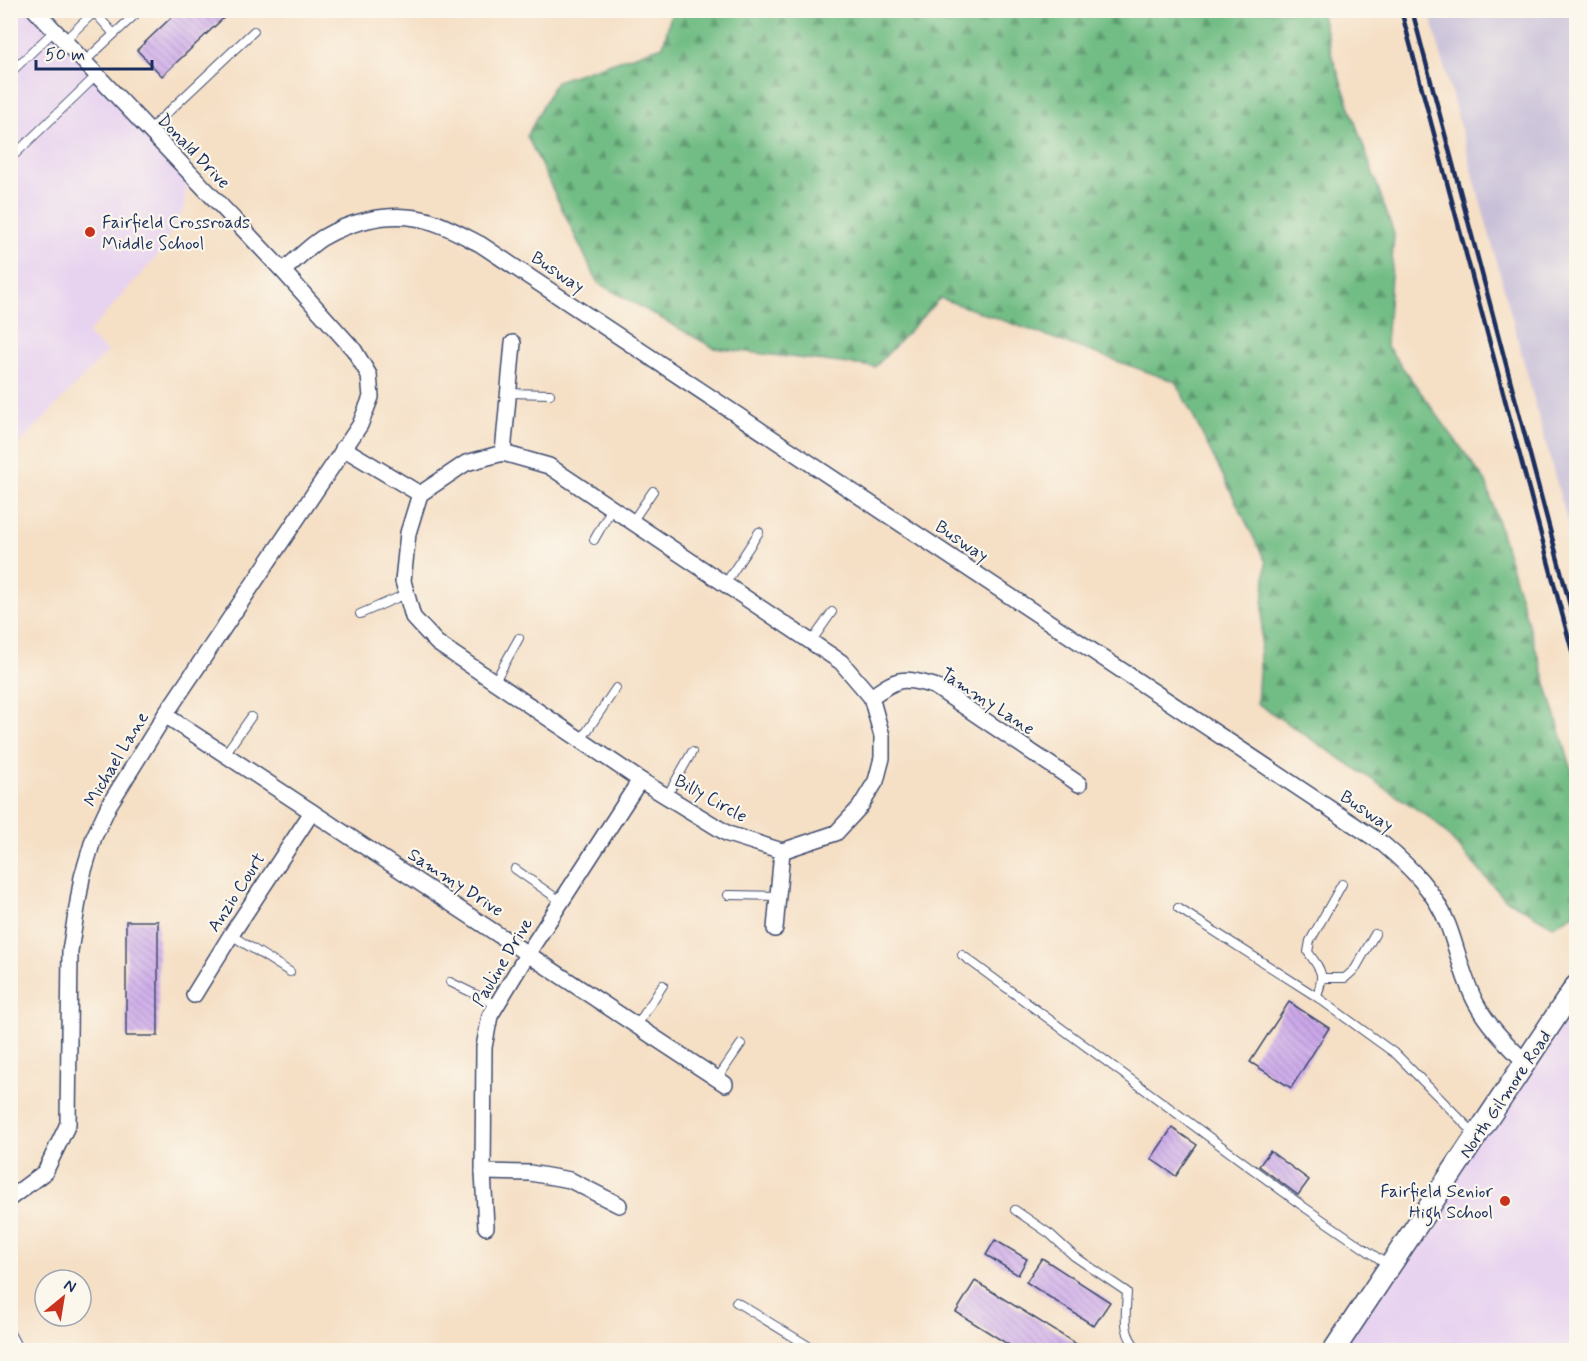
<svg xmlns="http://www.w3.org/2000/svg" width="1587" height="1361" viewBox="0 0 1587 1361" font-family="Mynerve,sans-serif">
	<defs>
		<pattern id="forest-firs" width="22" height="20" patternUnits="userSpaceOnUse" patternTransform="scale(1.5)"><rect width="22" height="20" fill="#72bd85"/><path d="M5 1l3.5 6h-7zM16 11l3.5 6h-7z" fill="#5d9a70"/></pattern>
		<pattern id="building-back-hatch" width="6" height="6" patternUnits="userSpaceOnUse" patternTransform="scale(1.5)"><rect width="6" height="6" fill="#cca8ea"/><path d="M-1 5l2 2M0 0l6 6M5-1l2 2" fill="none" stroke="#a589c1"/></pattern>
	</defs>
	<rect width="100%" height="100%" fill="#fbf7ec"/>
	<filter id="ink" filterUnits="userSpaceOnUse"><feTurbulence type="fractalNoise" baseFrequency=".0167" numOctaves="2"/><feDisplacementMap in="SourceGraphic" scale="12" xChannelSelector="R" yChannelSelector="G"/><feConvolveMatrix kernelMatrix="1 2 1 2 8 2 1 2 1" color-interpolation-filters="sRGB"/></filter>
	<filter id="wash" filterUnits="userSpaceOnUse"><feTurbulence type="fractalNoise" baseFrequency=".008" numOctaves="4" result="noise"/><feDisplacementMap in="SourceGraphic" scale="24" xChannelSelector="R" yChannelSelector="G"/><feGaussianBlur stdDeviation="1.35" result="paint"/><feColorMatrix in="noise" values="0 0 0 0 0 0 0 0 0 0 0 0 0 0 0 0 0 1.4 0 .05"/><feComposite in="paint" operator="in"/></filter>
	<g filter="url(#wash)">
		<rect width="100%" height="100%" fill="#f5dfc5"/>
		<g fill="#e7d2f0">
			<path d="M11,11h24l154,163 -6,36 -25,45 -71,79 20,18 -96,101z"/>
			<path d="M1576,986v364h-242z"/>
		</g>
		<path fill="#c8bfd8" d="M1429,11h147v544z"/>
		<path fill="url(#forest-firs)" stroke="#467672" stroke-width="1.5" d="M672,11h649l11,45 62,178 -8,111 100,137 90,302v129l-23,13 -49,-28 -68,-76 -179,-119 9,-141 -90,-180 -236,-84 -65,69 -161,-19 -116,-65 -71,-147 29,-55 107,-35z"/>
		<g id="blocks">
			<g fill="url(#building-back-hatch)">
				<path d="M179,10h53l-70,66 -25,-26z"/>
				<rect x="126" y="921" width="32" height="115"/>
				<path d="M1289,1002l40,26 -38,60 -41,-26z"/>
				<path d="M1172,1128l25,17 -21,31 -25,-17z"/>
				<path d="M1270,1151l39,29 -11,15 -39,-29z"/>
				<path d="M995,1240l32,19 -9,16 -32,-20z"/>
				<path d="M1042,1258l68,44 -16,24 -68,-44z"/>
				<path d="M975,1281l111,69h-69l-61,-38z"/>
			</g>
		</g>
	</g>
	<g filter="url(#ink)">
		<use href="#blocks" fill-opacity="0" stroke="#3c496d" stroke-width="1.5"/>
		<g fill="none" stroke-linecap="round" stroke-linejoin="round">
			<defs>
				<g id="lane">
					<path d="M64,41l26,-25 6,-2 18,20"/>
					<path d="M84,62l56,-52"/>
					<path d="M10,73l44,-42"/>
					<path d="M148,131l106,-100"/>
					<path d="M10,159l86,-83"/>
					<path d="M509,393l41,1"/>
					<path d="M632,522l21,-31"/>
					<path d="M594,540l18,-32"/>
					<path d="M725,584l34,-52"/>
					<path d="M360,614l46,-20"/>
					<path d="M811,642l21,-30"/>
					<path d="M495,681l24,-43"/>
					<path d="M581,740l35,-52"/>
					<path d="M225,754l26,-37"/>
					<path d="M667,796l25,-44"/>
					<path d="M515,869l47,33"/>
					<path d="M728,895l50,1"/>
					<path d="M1178,908l139,89 80,58 79,80"/>
					<path d="M231,935l59,37"/>
					<path d="M962,955l342,252 84,58"/>
					<path d="M1322,978h23l10,-9 20,-35"/>
					<path d="M450,982l47,23"/>
					<path d="M1317,997c7,-24 6,-24 -9,-45l2,-11 32,-57"/>
					<path d="M637,1025l26,-40"/>
					<path d="M717,1079l24,-35"/>
					<path d="M1015,1210l35,24 24,22 53,36c-1,22 -6,42 12,58"/>
					<path d="M736,1302l79,48"/>
					<path d="M10,1333l9,17"/>
				</g>
				<g id="street">
					<path d="M283,271c13,-11 25,-24 39,-33 27,-16 62,-25 94,-20 22,3 44,16 64,26l903,600c27,23 52,47 65,81 10,26 15,54 28,78 12,23 32,42 50,60"/>
					<path d="M343,448l77,46"/>
					<path d="M503,453l46,13 292,196 30,35 11,39v22l-6,23 -16,26 -24,26 -54,18 -54,-17 -88,-54 -203,-137 -24,-26 -10,-36 5,-48 12,-39 46,-31z"/>
					<path d="M503,453l10,-110"/>
					<path d="M871,697c28,-20 31,-20 63,-11l145,98"/>
					<path d="M165,715l560,369"/>
					<path d="M775,929l7,-78"/>
					<path d="M194,995l37,-60 81,-123"/>
					<path d="M483,1172l47,1 40,7 49,25"/>
					<path d="M10,1198l35,-26 23,-48 2,-173 12,-74 12,-40 15,-32 56,-90 195,-290 11,-28 -2,-22 -15,-25 -71,-79 -248,-261"/>
					<path d="M486,1227l-3,-55 1,-125 6,-31 38,-63 112,-173"/>
				</g>
				<path id="secondary" d="M1334,1350l242,-364"/>
			</defs>
			<use href="#lane" stroke="#3c496d" stroke-width="10"/>
			<use href="#street" stroke="#3c496d" stroke-width="18"/>
			<use href="#secondary" stroke="#3c496d" stroke-width="24"/>
			<use href="#lane" stroke="#fff" stroke-width="8"/>
			<use href="#street" stroke="#fff" stroke-width="15"/>
			<use href="#secondary" stroke="#fff" stroke-width="21"/>
			<g stroke="#1b2f5e" stroke-width="4.5">
				<path d="M1401,10l175,656"/>
				<path d="M1412,10l164,618"/>
			</g>
		</g>
	</g>
	<g fill="#c8321e" stroke="#fbf7ec" stroke-width="2">
		<circle cx="90" cy="232" r="6"/>
		<circle cx="1505" cy="1201" r="6"/>
	</g>
	<g text-anchor="middle" stroke-width="4.5" stroke-linejoin="round" paint-order="stroke">
		<g font-size="18" fill="#1b2f5e" stroke="#fbf7ec">
			<text transform="translate(194 151) rotate(46)" y="6">Donald Drive</text>
			<text transform="translate(558 272) rotate(34)" y="6">Busway</text>
			<text transform="translate(962 541) rotate(34)" y="6">Busway</text>
			<text transform="translate(988 701) rotate(33)" y="6">Tammy Lane</text>
			<text transform="translate(116 759) rotate(-59)" y="6">Michael Lane</text>
			<text transform="translate(711 798) rotate(29)" y="6">Billy Circle</text>
			<text transform="translate(1367 811) rotate(34)" y="6">Busway</text>
			<text transform="translate(456 882) rotate(33)" y="6">Sammy Drive</text>
			<text transform="translate(236 892) rotate(-57)" y="6">Anzio Court</text>
			<text transform="translate(502 962) rotate(-59)" y="6">Pauline Drive</text>
			<text transform="translate(1505 1094) rotate(-56)" y="6">North Gilmore Road</text>
		</g>
		<g font-size="18" fill="#1b2f5e" stroke="#fbf7ec" text-anchor="start">
			<text x="102" y="228">Fairfield Crossroads<tspan x="102" dy="21">Middle School</tspan></text>
			<text x="1493" y="1197" text-anchor="end">Fairfield Senior<tspan x="1493" dy="21">High School</tspan></text>
		</g>
	</g>
	<rect width="1587" height="1361" fill="none" stroke="#fbf7ec" stroke-width="36"/>
	<g transform="translate(63 1298) rotate(30)"><circle r="28" fill="#fbf7ec" stroke="#a1a7b3" stroke-width="1.5"/>
	<path d="M0-4.5L10 22L0 15L-10 22Z" fill="#c8321e"/>
	<text y="-9" font-size="16" font-weight="bold" text-anchor="middle" fill="#1b2f5e">N</text>
	</g>
	<path d="M36 60v9h116v-9" fill="none" stroke="#1b2f5e" stroke-width="3"/>
	<text x="45" y="60" font-size="18" fill="#1b2f5e" stroke="#fbf7ec" stroke-width="4.5" paint-order="stroke">50 m</text>
</svg>
